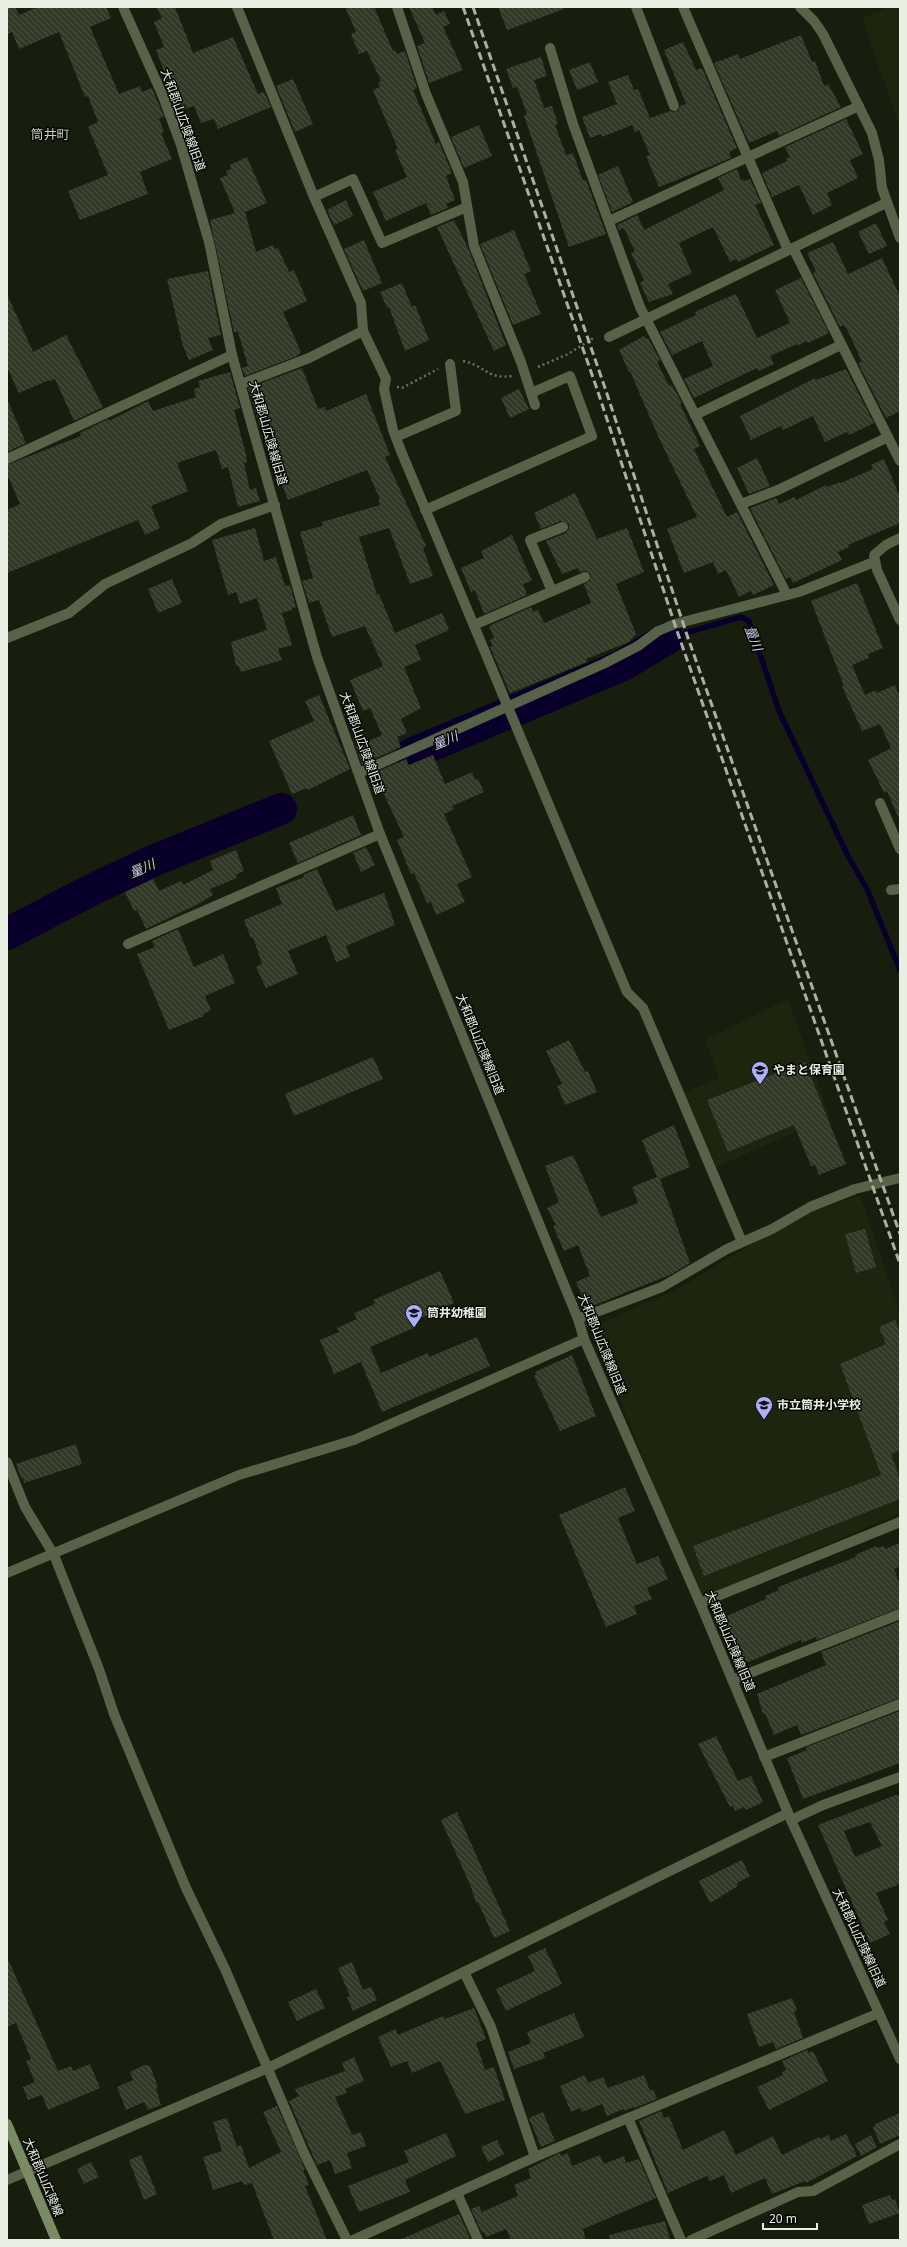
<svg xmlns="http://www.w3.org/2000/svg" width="907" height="2247" viewBox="0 0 907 2247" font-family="'Noto Sans','Noto Sans JP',sans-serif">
	<defs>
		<pattern id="building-back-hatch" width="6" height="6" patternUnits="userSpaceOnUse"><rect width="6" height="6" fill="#323927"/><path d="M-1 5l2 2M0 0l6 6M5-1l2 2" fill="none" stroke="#505646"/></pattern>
	</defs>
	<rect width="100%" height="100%" fill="#171e0d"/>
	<g fill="#1c260e">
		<path d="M889,7h11v121l-38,-110z"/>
		<path d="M788,999l42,118 -114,50 -31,-74 34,-16 -14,-37z"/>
		<path d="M860,1195l40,118v200l-192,82 -11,-1 -106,-267 85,-37 119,-72z"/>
	</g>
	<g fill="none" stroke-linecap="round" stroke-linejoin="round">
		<path stroke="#08002b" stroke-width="5.5" d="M668,638l73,-21 8,4 30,90 69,145 19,33 33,81"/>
		<g stroke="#08002b" stroke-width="32">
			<path d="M411,754l212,-89 45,-27"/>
			<path d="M7,934l86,-45 62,-29 126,-51"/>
		</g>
	</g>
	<g fill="url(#building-back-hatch)" fill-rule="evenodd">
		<path d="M7,7h8l4,8 19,-8h68l5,11 -21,9 29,67 21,-8 2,6 10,-4 12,29 -5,1 5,14 -3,1 11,26 -32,13 8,22 -68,26 -12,-29 40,-16 -20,-48 10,-5 -10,-26 -3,1 -26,-65 -40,17 -7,-17 -5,2z"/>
		<path d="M156,7h19l18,46 40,-16 25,57 6,-2 7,15 -53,22 -4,-10 -13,4 -7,-17 -18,6 -12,-29 4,-2 -12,-31 8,-3 -10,-25 8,-4z"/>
		<path d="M345,7h29l19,44 2,-1 2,4 8,-3 12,37 -4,2 23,54 3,-2 13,31 -6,3 9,24 -9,4 2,4 -17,7 -5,-12 -40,18 -13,-29 34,-15 -12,-27 3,-1 -25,-59 7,-3 -2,-5 3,-1 -14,-30 -8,3 -8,-20 5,-2z"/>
		<path d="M409,7h23l4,8 8,-4 6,13 -7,3 20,43 -34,13 -12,-37 8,-3z"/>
		<path d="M498,7h66v2l-57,21z"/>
		<path d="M801,35l11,27 3,-1 9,25 4,-2 13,23 -62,29 -2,-5 -28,12 -35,-80 24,-9 2,5z"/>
		<path d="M683,42l13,28 6,-2 35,80 -8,4 2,6 -72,29 -13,-31 4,-1 -11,-25 -4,2 -3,-7 -30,12 -1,-3 -11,4 -8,-21 35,-13 -9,-22 20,-7 6,15 4,-1 12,29 20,-7 3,1 6,-2 1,-4 6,-2 -22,-54z"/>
		<path d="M541,57l6,19 -13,4 10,28 8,-2 6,18 -3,1 11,30 7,-2 10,28 3,-1 20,54 -37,13 -45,-131 3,-2 -10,-27 -4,1 -7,-19z"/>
		<path d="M590,62l8,20 -21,8 -8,-20z"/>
		<path d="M293,79l20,45 -18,8 -19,-46z"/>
		<path d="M846,119l17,35 -13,6 8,18 -31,15 5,12 -19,10 -14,-30 -27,12 -10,-24 25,-12 -1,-2 4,-2 -5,-10z"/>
		<path d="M479,125l13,31 -28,12 -13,-31z"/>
		<path d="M247,157l20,46 -22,9 11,40 17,-7 2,4 3,-1 11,24 5,-2 13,31 -24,11 18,40 -4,4 -52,20 -3,-8 6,-2 -10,-34h-4l-24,-112 25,-7 -15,-35 8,-3 -2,-4 5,-2 -1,-4z"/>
		<path d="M618,166l15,36 -21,10 -14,-37z"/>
		<path d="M737,169l4,11 2,-1 1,2 6,-2 11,24 -6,2 19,40 -36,17 -2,-3 -6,3 -17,-35 -34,16 13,30 -24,11 5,10 -24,8 -9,-19 4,-3 -13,-27 4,-1 -11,-24 -5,2 -2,-5 20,-10 7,15 80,-40 -6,-12z"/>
		<path d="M346,200l7,16 -19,9 -7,-15z"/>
		<path d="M454,220l14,28 38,97 -12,6 -57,-124z"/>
		<path d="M876,223l11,23 -18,8 -11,-22z"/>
		<path d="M514,230l17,41 -7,3 17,40 -28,11 -33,-81z"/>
		<path d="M364,240l18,43 -19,8 -19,-42z"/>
		<path d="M833,242l15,32 34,-16 18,38v115l-14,7 -28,-55 4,-1 -15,-33 -4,-4 -3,2 -27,-54 3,-2 -9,-18z"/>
		<path d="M208,271l13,64 -13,3 5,12 -24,10 -6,-14 -16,-67z"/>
		<path d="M801,278l28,55 -21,10 -2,-2 -8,5 -1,-2 -27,12 4,8 -15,7 -2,-3 -63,30 -10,-19 29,-13 -11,-25 -30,14 -12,-23 36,-17 -1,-3 17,-8 24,-10 21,44 33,-15 -15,-33z"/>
		<path d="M402,283l10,24 3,-2 14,35 -24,11 -16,-44 -2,1 -7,-16z"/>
		<path d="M7,294l26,58 33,-17 37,72 -29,14 -19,-42 -5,2 -1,-1 -30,13 -12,-26z"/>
		<path d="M644,336l2,3 2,-1 12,22 -3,2 12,24 3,-1 10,18 -2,1 20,42 -6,3 33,68 10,-5 37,73 -21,10 -2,-4 -12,6 -13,-27 -8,4 -5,-12 -29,11 -17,-44 30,-12 -39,-81 -28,-65 -1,1 -10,-22z"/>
		<path d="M302,368l16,41 6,-2 2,4 40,-17 24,61 -5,2 41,89 -3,2 10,28 -23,8 -21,-56 -30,9 18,58 2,-1 16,39 47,-20 7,17 -34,15 6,15 -17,7 17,41 -20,11 6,14 -10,4 4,10 -39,17 -6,-17 26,-12 -12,-27 -7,3 -13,-31 33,-14 -18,-40 -33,11 -13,-37 -10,3 -7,-22 11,-3 -13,-46 22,-6v-4l58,-17 -2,-5 2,-1 -13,-29 -79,30 -9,-24 6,-2 -18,-50 -7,3 -12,-39z"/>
		<path d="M846,369l28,54 -25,12 -2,-3 -22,10 -12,-26 -30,14 -2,-4 -30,14 -11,-24 75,-38 1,2z"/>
		<path d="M230,372l10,36 -6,2 12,44 1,8 -3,1 6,27 6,-2 4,13 -22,6 -10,-40 -6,2 -6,-19 -39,13 11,28 -37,15 9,22 -15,7 -7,-15 -131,53v-63l13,-6 -13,-30v-9l74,-29 -1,-3 28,-14 1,2 39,-20 5,10 43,-14 -2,-8 6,-2 -2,-6z"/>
		<path d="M519,389l10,20 -19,9 -9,-20z"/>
		<path d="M7,399l19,44 -19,9z"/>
		<path d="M757,458l13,28 -21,8 -12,-26z"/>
		<path d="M884,459l16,38v26l-52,22 1,2 -11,5 4,8 -49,23 -3,-6 -4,2 -36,-71 26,-10 3,6 15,-7 2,3 30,-15 1,2 13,-5 1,1 32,-14 -2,-4z"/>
		<path d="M575,493l22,46 30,-11 17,44 -28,12 20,50 -7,8 -43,17 1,3 -77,31 -20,-46 3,-1 -3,-6 4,-2 -5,-12 42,-19 2,5 5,-2 6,13 47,-20 -7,-19 6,-3 1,-7 -5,-3 -7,1 -1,-4 -16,6 -16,-33 20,-8 3,-5v-4l-8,-3 -20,8 -7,-16z"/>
		<path d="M255,528l9,33 12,-4 9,29 5,-1 6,22 -4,1v2l-10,3 10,32 -14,4 4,11 -41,12 -3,-7 -2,1 -5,-24 36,-12 -10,-32 -17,6 -4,-12 -8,3 -16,-55z"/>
		<path d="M512,535l20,46 -9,3 4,11 -43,19 -9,-24 -4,2 -10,-24 23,-10 -3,-7z"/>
		<path d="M172,579l10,24 -24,10 -10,-24z"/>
		<path d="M857,583l26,65 -15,6 1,4 -17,7 13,30 11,-5 1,3 18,-8 5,12v124l-13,-30 -3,2 -16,-33 23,-12 -11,-24 -18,7 -20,-45h2l-33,-85z"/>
		<path d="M319,695l31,74 -42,21 -1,-2 -15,6 -23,-53 45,-20 -9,-20z"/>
		<path d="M433,755l12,29 27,-12 3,8 3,-1 6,13 -32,14 2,3 -10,5 28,63 -15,7 8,18 -29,13 -5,-13 -4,1 -13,-30 -3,1 -14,-34 7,-3 -24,-51 3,-1 -6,-13 29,-13 3,6z"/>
		<path d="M353,815l8,20 -63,28 -9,-20z"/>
		<path d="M366,847l9,18 -14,7 -8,-19z"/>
		<path d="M236,850l8,21 -9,4 2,3 -27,11 3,6 -15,9 -52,25 -9,-19 -3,1 -9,-19 28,-13 6,12 22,-10 2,4 30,-15 -3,-9z"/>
		<path d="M317,869l19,42 48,-18 11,32 -49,21 4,11 -14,5 -10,-27 -38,16 10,23 -32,14 -10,-21 6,-3 -9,-27 -2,1 -7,-18 38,-16 -6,-16 28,-11 -1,-2z"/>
		<path d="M178,929l16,38 29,-13 12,29 -30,13 6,14 -8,4 1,2 -35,14 -32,-76 18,-7 -3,-6z"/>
		<path d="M569,1040l16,32 3,-1 9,21 -32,13 -8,-19 5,-2 -16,-33z"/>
		<path d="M373,1057l10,22 -89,37 -9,-22z"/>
		<path d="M805,1062l41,102 -27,11 -4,-10 -4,1 -17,-41 -66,27 -21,-52z"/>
		<path d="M674,1125l16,42 -30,12 30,84 -18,11 -85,34 -11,-26 14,-6 -12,-31 -14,6 -11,-25 3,-1 -9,-17 12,-6 -14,-36 28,-11 28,62 37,-14 -6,-16 25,-10 -15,-37z"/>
		<path d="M865,1229l11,38 -20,6 -11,-39z"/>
		<path d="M440,1271l14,32 -40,18 2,6 -46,20 11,26 47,-20 1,4 48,-20 13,29 -108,46 -21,-50 -27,12 -14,-34 19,-8 -2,-4 20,-9 -3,-6 21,-9 -2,-4z"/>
		<path d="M895,1320l5,13v117l-9,4 9,25v20l-196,77 -11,-30 188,-71 -41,-111 46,-20 -7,-17z"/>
		<path d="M572,1355l24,61 -36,15 -26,-55 2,-1 -1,-3z"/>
		<path d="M76,1444l6,20 -58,19 -1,-5h-2l-5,-14z"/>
		<path d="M625,1487l10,24 -17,7 19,46 21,-8 10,23 -21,9 5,11 -18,7 3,8 -31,13 -47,-112z"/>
		<path d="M900,1543v24l-6,2 6,16v23l-83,32 -1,-3 -14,6 -1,-3 -60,25 -19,-47 44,-19 -1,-3 14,-6 -1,-3 78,-30 -1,-2 21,-9 1,2 7,-2 1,3z"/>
		<path d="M900,1621v77l-99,37 -4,-10 -23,10 -9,-22 -2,1 -6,-20 69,-29 -5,-13z"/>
		<path d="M900,1711v52l-97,36 -16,-41 20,-8 -1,-3z"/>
		<path d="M716,1736l22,45 13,-5 12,26 -17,8 -2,-3 -9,4 -2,-5 -3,1 -32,-63z"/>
		<path d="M896,1795h4v89l-24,9 12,27 -4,2 6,12 -20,9 -52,-118zM870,1822l12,24 -27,11 -11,-26z"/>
		<path d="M457,1812l53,119 -16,7 -16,-36 -2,1 -5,-16 -30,-67z"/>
		<path d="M742,1860l8,16 -13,7 1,3 -28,17 -11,-22z"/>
		<path d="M545,1948l17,36 -56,27 -10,-22 39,-18 -7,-15z"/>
		<path d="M7,1957l51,114 13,-5 2,5 17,-7 10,24 -52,22 -6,-15 -14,5 -5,-13 12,-5 -9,-21 5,-2 -15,-36 -9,4z"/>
		<path d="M352,1962l11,28 8,-3 6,13 -24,11 -6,-14 3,-1 -12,-28z"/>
		<path d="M316,1989l9,19 -28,13 -9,-19z"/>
		<path d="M792,1998l5,12 -3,2 9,26 -27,11 -3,-7 -14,5 -12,-33z"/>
		<path d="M474,2008l12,31 -10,4 9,27 9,-3 11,33 -40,14 -25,-53 -28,12 -5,-12 -16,6 -13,-30 18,-8 2,6 45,-19 2,3z"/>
		<path d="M574,2013l10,24 -41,16 2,5 -31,11 -6,-17 23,-9 -4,-11z"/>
		<path d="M807,2050l2,3 4,-2 15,30 -59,29 -12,-23 26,-12 -1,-3 4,-2 -4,-9z"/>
		<path d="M354,2057l10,24 -19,8 2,4 -12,4 17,38 9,-3 5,14 -19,7 5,15 -17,6 -5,-14 -13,5 -28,-64 10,-5 -4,-7 50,-18 -3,-8z"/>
		<path d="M144,2065l6,1 8,21 -2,1 5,17 -13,5 -4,-8 -18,8 -9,-23 16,-7 -3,-8z"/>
		<path d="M585,2075l3,8 15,-6 5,11 36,-13 6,16 3,-2 4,10 -23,9 -1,-1 -9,4 -1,-2 -16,7 -5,-12 -20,8 -2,-4 -9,4 -11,-26z"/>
		<path d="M277,2106l28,63 -2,1 6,15 -4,1 22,54h-53l-22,-57 -8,2 -2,-4 -29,9 -10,-33 19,-6 -9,-29 14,-4 10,29 4,-2 8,23 32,-16 -18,-40z"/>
		<path d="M661,2111l3,7 5,-2 14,34 41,-20 12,25 37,-19 9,19 37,-18 1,2 8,-4 3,6 15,-7 11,22 -51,27 -1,-2 -33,13 -7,-16 -34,15 -7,-18 -14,6 -3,-5 -39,17 -29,-72z"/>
		<path d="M543,2112l12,29 -14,6 -12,-29z"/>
		<path d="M900,2113v22l-20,9 -7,-17 3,-1 -1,-2z"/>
		<path d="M446,2133l10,23 -51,24 5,12 -51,20 -11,-26 61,-24 -5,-11z"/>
		<path d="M871,2135l6,12 -16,9 -6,-12z"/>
		<path d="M497,2140l7,14 -16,8 -7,-15z"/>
		<path d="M560,2153l1,3 7,-3 4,13 28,-11 4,9 20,-8 2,7 13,-4 17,39 -73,31 3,11h-75l-5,-11 -20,8 -2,-5 -2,1 -11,-24 8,-3 3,6 36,-16 -4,-11 17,-7 -3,-9z"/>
		<path d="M141,2155l16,39 -13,6 -15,-40z"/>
		<path d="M91,2162l8,15 -15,7 -7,-15z"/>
		<path d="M890,2195l2,5 3,-1 5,14 -31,11 -7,-19z"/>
		<path d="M459,2214l11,24 -4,2h-67z"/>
		<path d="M665,2221l5,19h-60l-1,-5z"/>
	</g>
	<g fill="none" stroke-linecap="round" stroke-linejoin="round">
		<g stroke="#697061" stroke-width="2.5" stroke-dasharray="2 3" stroke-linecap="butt">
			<path d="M463,361c22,4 24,19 49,15"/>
			<path d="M538,367l30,-13 27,-17"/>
			<path d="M397,387l5,1 36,-19"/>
		</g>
		<g stroke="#576249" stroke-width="10">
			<path d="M237,7l77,190 47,106 2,28 23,48 -2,10 9,41 8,21 226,541 16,16 99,234"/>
			<path d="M397,7l29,87 37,88 11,64 47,116 14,43"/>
			<path d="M636,7l38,99"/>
			<path d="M683,7l105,243"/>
			<path d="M550,48l23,76 67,183 147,288"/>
			<path d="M314,197l39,-18 29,64 85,-36"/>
			<path d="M609,221l250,-115"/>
			<path d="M793,248l107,213"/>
			<path d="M609,337l277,-134"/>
			<path d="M241,384l68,-26 54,-27"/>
			<path d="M695,415l146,-70"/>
			<path d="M396,437l60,-26 -6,-47"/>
			<path d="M7,459l225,-104"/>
			<path d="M741,504l37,-14 110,-53"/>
			<path d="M425,510l167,-74 -22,-60 -39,17"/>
			<path d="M552,591l-22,-51 33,-13"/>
			<path d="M474,625l111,-48"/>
			<path d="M7,638l62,-25 36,-29 87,-41 29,-19 54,-19"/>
			<path d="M359,773l244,-109 35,-18 20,-15 17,-7 124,-32 75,-30"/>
			<path d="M880,803l20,46"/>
			<path d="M891,890l9,-1"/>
			<path d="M128,944l252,-110"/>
			<path d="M578,1319l84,-32 65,-38 45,-20 38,-22 45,-18 45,-11"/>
			<path d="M7,1462l18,45 29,48 45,114 15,45 72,174 39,81 79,184 43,87"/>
			<path d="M7,1573l232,-98 115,-35 230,-101 -6,-20 -198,-485 -63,-177 -85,-302 -23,-113 -28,-97 -19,-51 -39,-87"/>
			<path d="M700,1603l200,-81"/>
			<path d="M732,1680l168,-66"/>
			<path d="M764,1757l136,-53"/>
			<path d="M791,1820l32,-15 77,-28"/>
			<path d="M464,1972l27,55 44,130"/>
			<path d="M628,2118l53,122"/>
			<path d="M7,2180l261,-112 520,-255"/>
			<path d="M457,2193l21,47"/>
			<path d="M353,2240l182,-83 344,-144"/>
			<path d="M691,2240l107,-48 15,-1 87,-47"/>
		</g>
		<g stroke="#576249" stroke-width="10">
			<path d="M800,7l14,14 9,13 49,99 7,27 3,28 18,50"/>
			<path d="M900,538l-14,7 -12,10 3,15 23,50"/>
			<path d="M584,1339l116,264 91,217 109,239"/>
		</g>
		<path stroke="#7a8a63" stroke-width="10" d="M7,2124l49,116"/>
		<g stroke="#aab0a2" stroke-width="3" stroke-dasharray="8 4" stroke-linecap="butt">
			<path d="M463,7l133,379 81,245 223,633"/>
			<path d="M473,7l131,378 84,253 212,596"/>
		</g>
	</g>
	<defs>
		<symbol id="school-pin" viewBox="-11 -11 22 30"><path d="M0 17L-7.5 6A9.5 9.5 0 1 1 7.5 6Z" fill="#acaffb" stroke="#050702"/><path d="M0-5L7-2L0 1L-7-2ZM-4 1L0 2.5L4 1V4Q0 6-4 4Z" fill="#111"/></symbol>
	</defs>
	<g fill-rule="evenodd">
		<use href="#school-pin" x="750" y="1060" width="20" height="27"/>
		<use href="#school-pin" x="404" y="1303" width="20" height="27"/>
		<use href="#school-pin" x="754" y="1395" width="20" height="27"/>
	</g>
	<g text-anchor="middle" stroke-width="3" stroke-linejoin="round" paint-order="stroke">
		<g font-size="12" fill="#e9efe3" stroke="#050702">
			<text transform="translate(183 120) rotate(70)" y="4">大和郡山広陵線旧道</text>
			<text transform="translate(268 433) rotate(74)" y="4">大和郡山広陵線旧道</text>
			<text transform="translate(362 743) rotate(70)" y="4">大和郡山広陵線旧道</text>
			<text transform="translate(480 1044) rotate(68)" y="4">大和郡山広陵線旧道</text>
			<text transform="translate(602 1344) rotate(68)" y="4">大和郡山広陵線旧道</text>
			<text transform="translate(730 1641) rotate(67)" y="4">大和郡山広陵線旧道</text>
			<text transform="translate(859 1938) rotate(65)" y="4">大和郡山広陵線旧道</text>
			<text transform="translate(43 2177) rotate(67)" y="4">大和郡山広陵線</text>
		</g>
		<g font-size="12" font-weight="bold" fill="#e9efe3" stroke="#050702" text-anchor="start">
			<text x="773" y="1074">やまと保育園</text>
			<text x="427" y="1317">筒井幼稚園</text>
			<text x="777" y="1409">市立筒井小学校</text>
		</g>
		<g font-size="13" fill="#c4ceb7" stroke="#050702">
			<text x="50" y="139">筒井町</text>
		</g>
		<g font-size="13" font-style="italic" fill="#cdd0f2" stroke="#050702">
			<text transform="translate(754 638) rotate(69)" y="5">量川</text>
			<text transform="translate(445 740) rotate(-23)" y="5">量川</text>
			<text transform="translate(142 868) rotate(-23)" y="5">量川</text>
		</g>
	</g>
	<rect width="907" height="2247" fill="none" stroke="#e9efe3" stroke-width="16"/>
	<path d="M763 2223v6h54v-6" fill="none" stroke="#e9efe3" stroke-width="2"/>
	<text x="769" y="2223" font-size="12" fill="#e9efe3" stroke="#050702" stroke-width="3" paint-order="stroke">20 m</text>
</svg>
